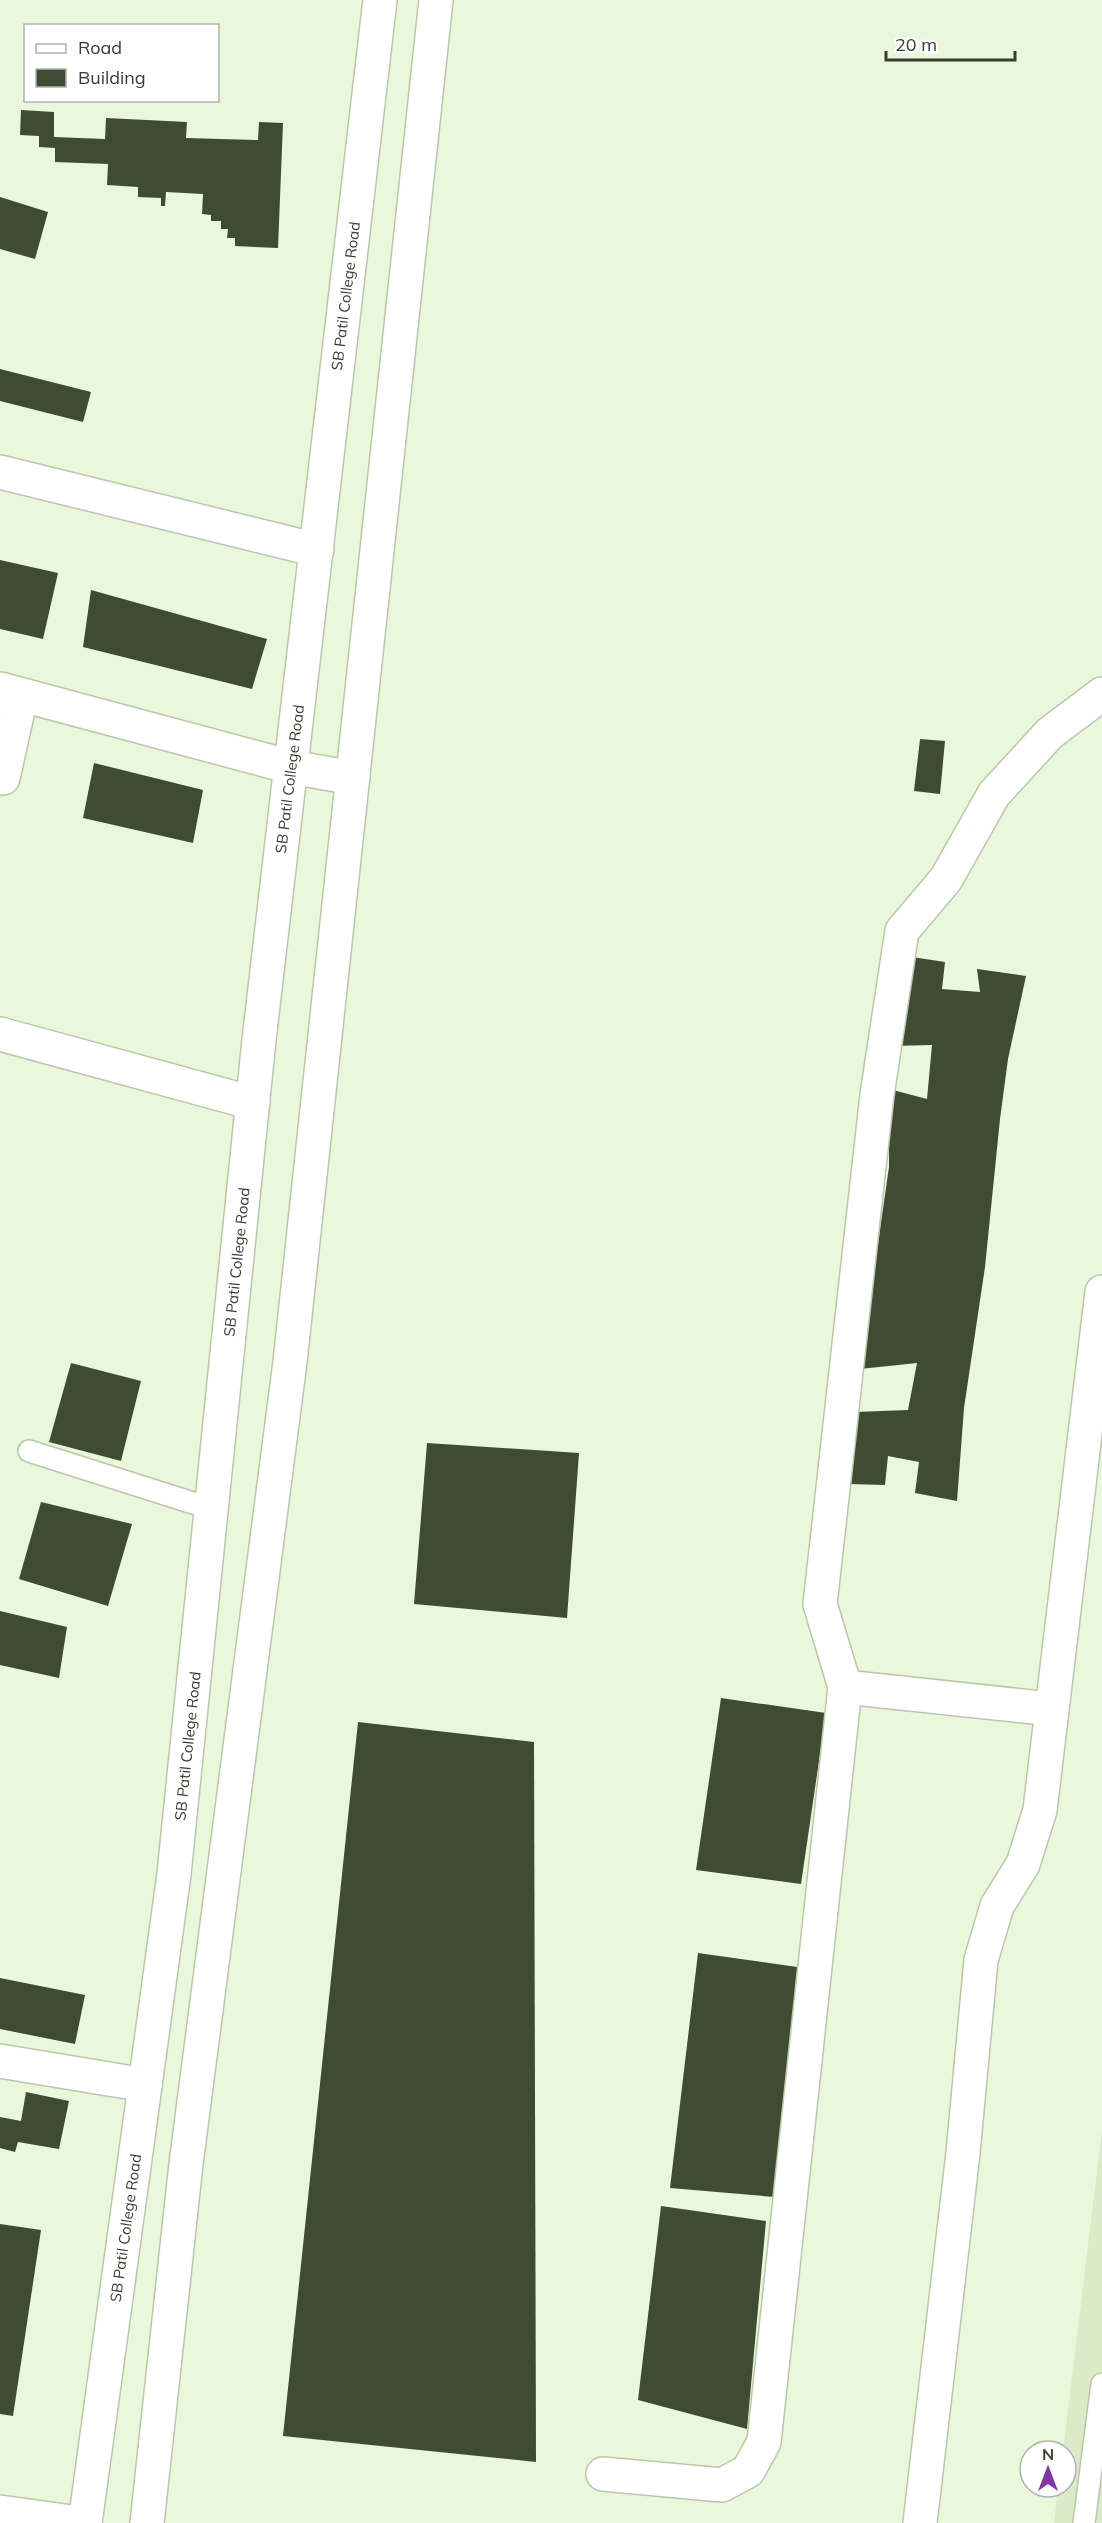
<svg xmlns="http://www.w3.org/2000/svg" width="1102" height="2523" viewBox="0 0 1102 2523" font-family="Mulish,sans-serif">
	<rect width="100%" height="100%" fill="#e9f7da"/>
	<path fill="#dbebc8" d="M1102,2130v393h-48l4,-36h8v-36h-3z"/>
	<g fill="#404b33">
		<path d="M21,110l33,2v25l51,2 1,-21 81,4 -1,16 72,2 1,-18 24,1 -5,125 -43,-2v-8h-8l1,-9h-7v-8h-10v-6l-9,-1 1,-20 -37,-2 -1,14h-4v-8l-23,-1v-10l-31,-2 1,-21 -53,-2v-14l-16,-1v-11l-19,-1z"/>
		<path d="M0,197l48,15 -13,47 -35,-10z"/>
		<path d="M0,369l91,23 -8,30 -83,-21z"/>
		<path d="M0,560l58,13 -15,66 -43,-10z"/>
		<path d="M91,590l176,49 -15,50 -169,-42z"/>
		<path d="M920,739l25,2 -5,53 -26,-3z"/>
		<path d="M94,763l109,27 -10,53 -110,-25z"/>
		<path d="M912,957l33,5 -3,27 38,3 -3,-23 49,7 -18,83 -8,60 -15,148 -21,141 -7,93 -42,-8 4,-31 -31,-6 -3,29 -36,-1 6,-72 53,-2 9,-47 -57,6 29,-202v-78l38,10 5,-54 -41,1z"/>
		<path d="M71,1363l70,18 -20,80 -72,-19z"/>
		<path d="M427,1443l152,10 -12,165 -153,-14z"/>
		<path d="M41,1502l91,22 -24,82 -89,-27z"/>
		<path d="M0,1611l67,16 -8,51 -59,-13z"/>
		<path d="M721,1698l105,15 -25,171 -105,-14z"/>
		<path d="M358,1722l176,20 2,720 -253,-26z"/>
		<path d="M698,1953l106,15 -29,229 -105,-9z"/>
		<path d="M0,1978l85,17 -10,49 -75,-15z"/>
		<path d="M26,2092l43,9 -10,48 -41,-7 -3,10 -15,-4v-31l21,4z"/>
		<path d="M661,2206l105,15 -19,208 -109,-29z"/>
		<path d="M0,2224l41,6 -28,186 -13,-2z"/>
	</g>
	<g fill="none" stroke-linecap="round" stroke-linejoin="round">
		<defs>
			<g id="lane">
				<path d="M29,1451l183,58"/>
				<path d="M1084,2523l18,-139"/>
			</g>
			<g id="street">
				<path d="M0,472l317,78"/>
				<path d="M0,689l291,78 62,11"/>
				<path d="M0,697l20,4 -17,77 -3,-1"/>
				<path d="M0,1034l253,69"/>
				<path d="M845,1687l206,22"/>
				<path d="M0,2061l145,24"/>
				<path d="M603,2474l119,11 26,-14 16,-29 81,-755 -25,-83 57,-509 25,-164 44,-52 48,-85 56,-61 52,-39"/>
				<path d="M0,2512l79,11"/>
				<path d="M920,2523l43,-370 18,-193 16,-54 26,-42 17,-54 62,-518"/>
			</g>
			<g id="secondary">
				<path d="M85,2523l89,-649 85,-834 121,-1040"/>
				<path d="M147,2523l39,-359 104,-802 146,-1362"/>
			</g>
		</defs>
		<use href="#lane" stroke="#bac7ab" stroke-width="24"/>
		<use href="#street" stroke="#bac7ab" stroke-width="36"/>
		<use href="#secondary" stroke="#bac7ab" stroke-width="36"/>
		<use href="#lane" stroke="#fff" stroke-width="21"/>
		<use href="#street" stroke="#fff" stroke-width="33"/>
		<use href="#secondary" stroke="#fff" stroke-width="33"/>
	</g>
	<g text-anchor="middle" stroke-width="6" stroke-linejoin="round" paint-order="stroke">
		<g font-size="15" fill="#383e32" stroke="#fff">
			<text transform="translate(346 296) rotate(-83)" y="5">SB Patil College Road</text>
			<text transform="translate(290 779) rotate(-83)" y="5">SB Patil College Road</text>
			<text transform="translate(237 1262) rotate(-84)" y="5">SB Patil College Road</text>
			<text transform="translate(188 1746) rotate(-84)" y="5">SB Patil College Road</text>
			<text transform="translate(126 2228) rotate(-82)" y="5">SB Patil College Road</text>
		</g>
	</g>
	<rect x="24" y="24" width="195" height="78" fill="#ffffff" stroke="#afb2ad" stroke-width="1.5"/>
	<rect x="36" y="44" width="30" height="9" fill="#ffffff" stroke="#afb2ad" stroke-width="1.5"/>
	<text x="78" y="54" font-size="18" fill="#383e32">Road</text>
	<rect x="36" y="69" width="30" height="18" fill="#404b33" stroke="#afb2ad" stroke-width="1.5"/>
	<text x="78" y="84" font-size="18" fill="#383e32">Building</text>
	<g transform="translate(1048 2469)"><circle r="28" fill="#ffffff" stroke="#afb2ad" stroke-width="1.5"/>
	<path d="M0-4.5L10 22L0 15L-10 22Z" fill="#8435a5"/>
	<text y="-9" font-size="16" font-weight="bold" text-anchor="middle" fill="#383e32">N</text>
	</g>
	<path d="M886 51v9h129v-9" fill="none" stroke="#383e32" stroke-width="3"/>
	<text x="895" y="51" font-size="18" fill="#383e32" stroke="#ffffff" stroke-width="4.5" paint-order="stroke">20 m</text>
</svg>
